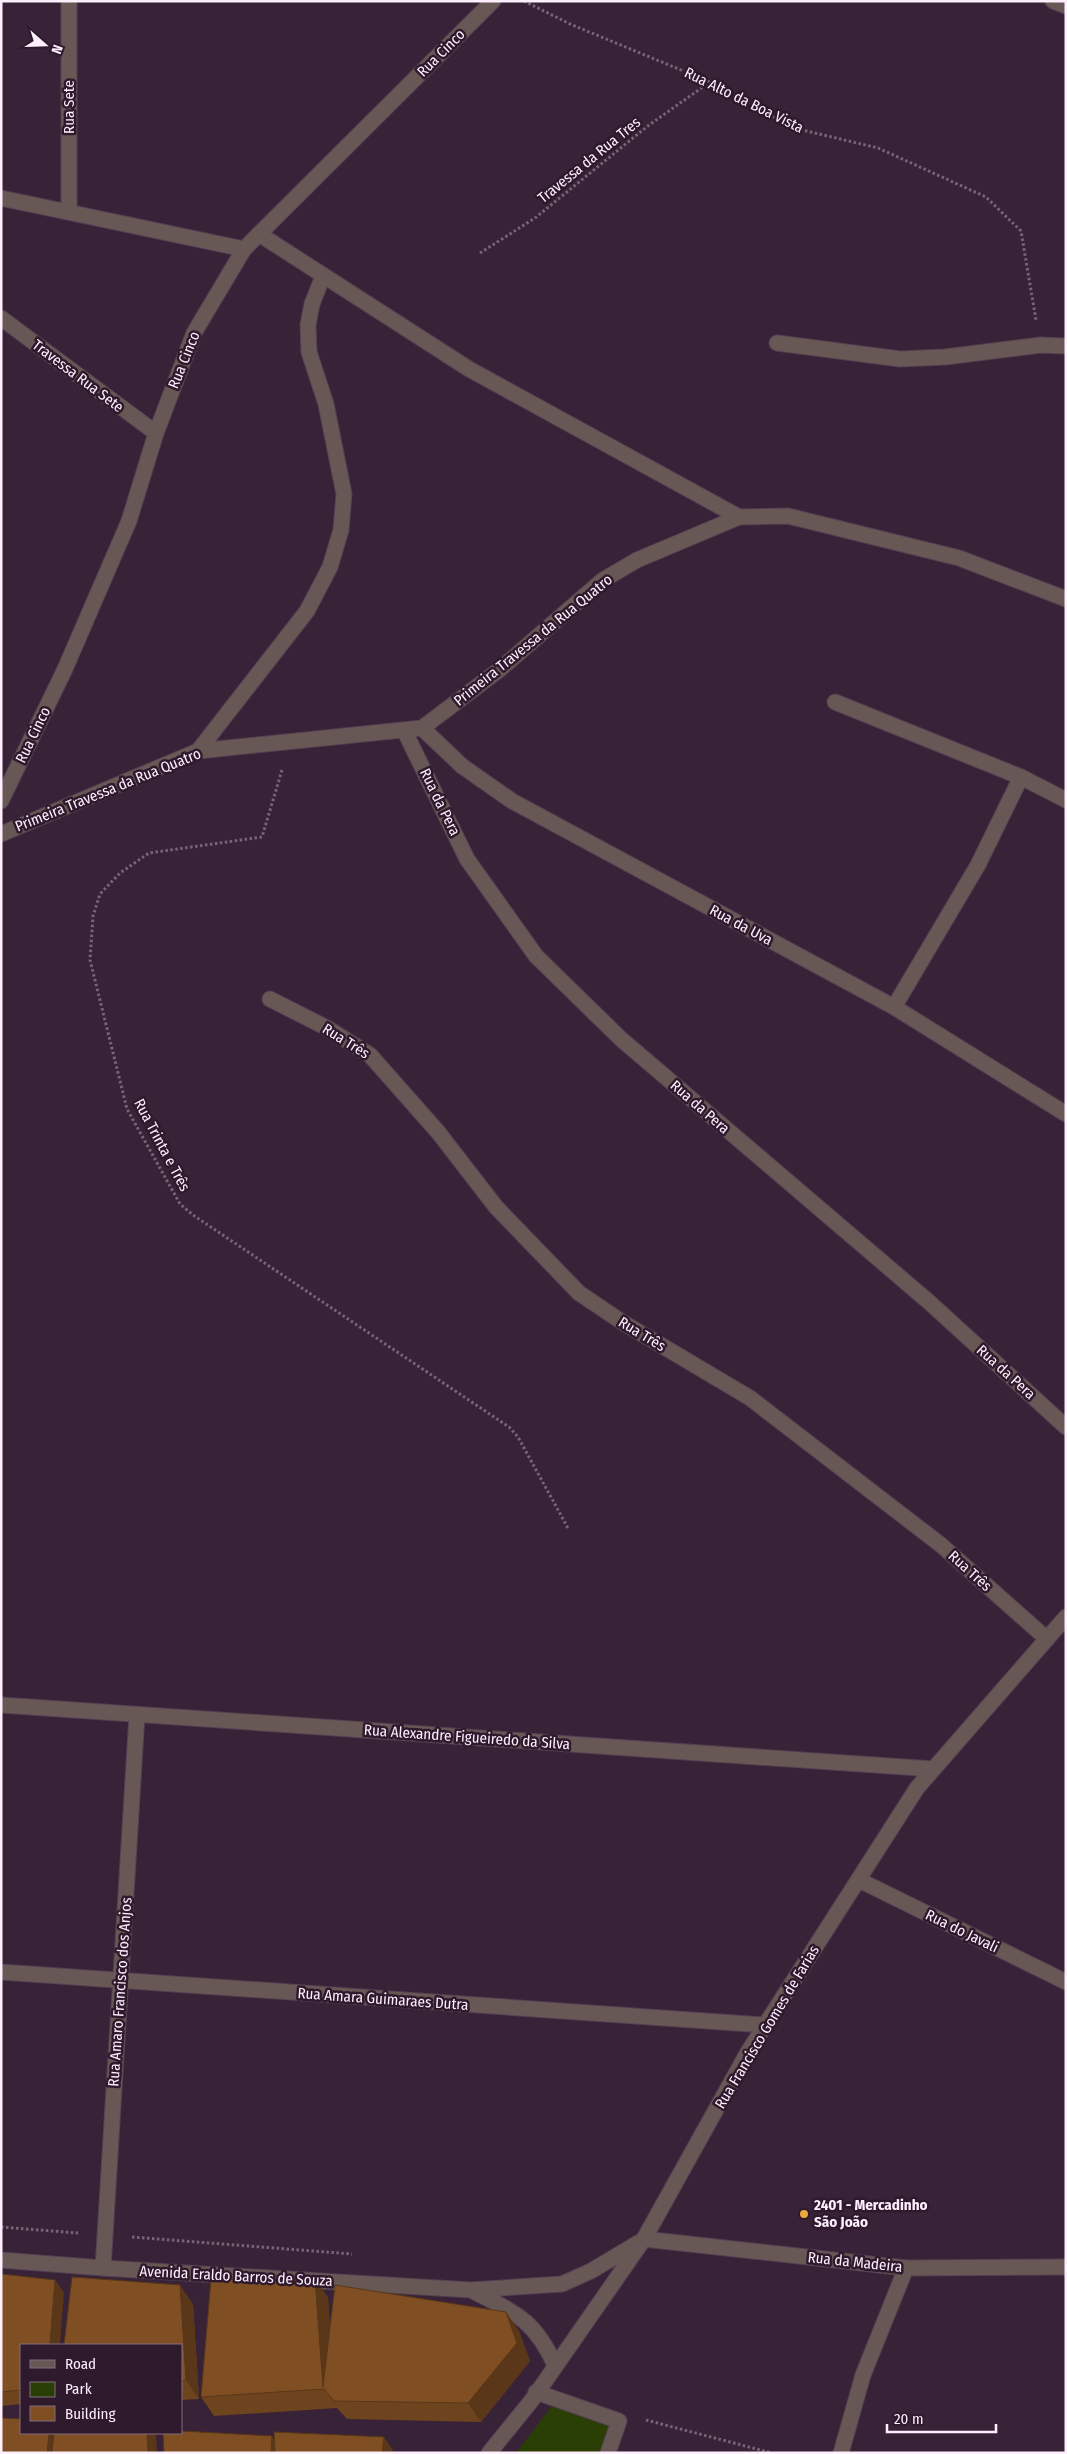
<svg xmlns="http://www.w3.org/2000/svg" width="1067" height="2454" viewBox="0 0 1067 2454" font-family="'Fira Sans Condensed',sans-serif">
	<rect width="100%" height="100%" fill="#382237"/>
	<path fill="#2a3f05" d="M561,2394l64,24 -10,35h-99z"/>
	<g fill="none" stroke-linecap="round" stroke-linejoin="round">
		<defs>
			<g id="minor">
				<path d="M69,1v211"/>
				<path d="M1053,1l13,5"/>
				<path d="M1,198l243,51"/>
				<path d="M259,234l210,135 270,148"/>
				<path d="M1,318l155,115"/>
				<path d="M777,343l123,16 45,-2 96,-12 25,1"/>
				<path d="M835,702l186,75 45,23"/>
				<path d="M422,728l40,38 50,35 382,206 172,107"/>
				<path d="M404,730l63,129 69,97 85,83 308,263 137,125"/>
				<path d="M198,751l109,-140 23,-44 11,-37 3,-36 -18,-90 -17,-52 -1,-27 4,-21 11,-28"/>
				<path d="M1,801l64,-132 64,-148 27,-88 38,-100 50,-84 249,-248"/>
				<path d="M1,834l197,-83 224,-23 77,-58 104,-90 34,-20 102,-43 49,-1 171,42 107,41"/>
				<path d="M270,999l57,29 43,27 68,77 58,75 83,86 43,29 128,76 191,147 106,94"/>
				<path d="M894,1007l84,-142 43,-88"/>
				<path d="M1,1705l932,64"/>
				<path d="M859,1880l207,102"/>
				<path d="M1,1972l764,53"/>
				<path d="M644,2239l262,29 160,-1"/>
				<path d="M1,2260l102,8 368,22 91,-6 29,-13 47,-28"/>
				<path d="M103,2268l34,-553"/>
				<path d="M473,2291c42,22 61,28 82,74"/>
				<path d="M536,2392l83,29 -11,32"/>
				<path d="M489,2453l43,-53 112,-161 104,-187 169,-264 149,-171"/>
				<path d="M841,2453l22,-78 43,-107"/>
			</g>
		</defs>
		<use href="#minor" stroke="#543f53" stroke-width="17"/>
		<g stroke="#786477" stroke-width="3" stroke-dasharray="2.5 2.5" stroke-linecap="butt">
			<path d="M524,1l46,23 140,58 84,46 84,20 108,49 35,34 15,89"/>
			<path d="M480,253l55,-35 114,-93 61,-43"/>
			<path d="M282,770l-20,67 -113,16 -29,20 -20,21 -7,22 -3,44 37,149 53,95 13,11 316,212 9,10 51,93"/>
			<path d="M1,2227l77,6"/>
			<path d="M132,2237l220,17"/>
			<path d="M646,2420l126,33"/>
		</g>
		<use href="#minor" stroke="#685855" stroke-width="15"/>
	</g>
	<g fill="#6d441e">
		<path d="M1,2274l54,6 9,13 -43,52v59l-20,2z"/>
		<path d="M315,2279l13,19 2,30 176,-16 13,19 11,30 -49,61 -134,-3 -10,-11 -123,8 -13,-19z"/>
		<path d="M193,2304l6,95 -18,1v-55z"/>
	</g>
	<g fill="#593718">
		<path d="M315,2279l13,19 8,103 -13,-14z"/>
		<path d="M55,2280l9,13 -4,52h-10z"/>
		<path d="M180,2285l13,19 6,95 -13,-19z"/>
		<path d="M506,2312l13,19 11,30 -49,61 -13,-19z"/>
		<path d="M49,2433h10l-2,20h-10z"/>
		<path d="M147,2433h9l1,20h-9z"/>
		<path d="M272,2436l9,13v4h-10z"/>
		<path d="M384,2437l9,13 -1,3h-10z"/>
	</g>
	<g fill="#7f4f23" stroke="#593718">
		<path d="M1,2274l54,6 -5,65h-29v45l-20,2z"/>
		<path d="M72,2277l108,8 6,95 -5,1v-36h-117z"/>
		<path d="M211,2279h104l8,108 12,-102 171,27 11,31 -49,60 -134,-2 -10,-12 -123,8z"/>
		<path d="M1,2418l20,1v14h28l-2,20h-46z"/>
		<path d="M181,2431l91,5 -1,17h-107l-1,-20h18z"/>
		<path d="M274,2432l110,5 -2,16h-107z"/>
		<path d="M54,2433h93l1,20h-96z"/>
	</g>
	<circle fill="#eda83b" stroke="#2e192d" stroke-width="2" cx="804" cy="2214" r="5"/>
	<g text-anchor="middle" stroke-width="5" stroke-linejoin="round" paint-order="stroke">
		<g font-size="15" fill="#feeffd" stroke="#2e192d">
			<text transform="translate(441 53) rotate(-45)" y="5">Rua Cinco</text>
			<text transform="translate(744 100) rotate(26)" y="5">Rua Alto da Boa Vista</text>
			<text transform="translate(69 107) rotate(-90)" y="5">Rua Sete</text>
			<text transform="translate(589 160) rotate(-39)" y="5">Travessa da Rua Tres</text>
			<text transform="translate(184 360) rotate(-68)" y="5">Rua Cinco</text>
			<text transform="translate(78 376) rotate(37)" y="5">Travessa Rua Sete</text>
			<text transform="translate(533 640) rotate(-39)" y="5">Primeira Travessa da Rua Quatro</text>
			<text transform="translate(33 735) rotate(-64)" y="5">Rua Cinco</text>
			<text transform="translate(108 790) rotate(-22)" y="5">Primeira Travessa da Rua Quatro</text>
			<text transform="translate(440 802) rotate(64)" y="5">Rua da Pera</text>
			<text transform="translate(741 925) rotate(28)" y="5">Rua da Uva</text>
			<text transform="translate(346 1041) rotate(32)" y="5">Rua Três</text>
			<text transform="translate(700 1107) rotate(41)" y="5">Rua da Pera</text>
			<text transform="translate(162 1145) rotate(62)" y="5">Rua Trinta e Três</text>
			<text transform="translate(642 1334) rotate(31)" y="5">Rua Três</text>
			<text transform="translate(1006 1372) rotate(42)" y="5">Rua da Pera</text>
			<text transform="translate(970 1571) rotate(42)" y="5">Rua Três</text>
			<text transform="translate(467 1737) rotate(4)" y="5">Rua Alexandre Figueiredo da Silva</text>
			<text transform="translate(962 1931) rotate(26)" y="5">Rua do Javali</text>
			<text transform="translate(120 1992) rotate(-86)" y="5">Rua Amaro Francisco dos Anjos</text>
			<text transform="translate(383 1999) rotate(4)" y="5">Rua Amara Guimaraes Dutra</text>
			<text transform="translate(767 2027) rotate(-59)" y="5">Rua Francisco Gomes de Farias</text>
			<text transform="translate(855 2262) rotate(6)" y="5">Rua da Madeira</text>
			<text transform="translate(236 2276) rotate(3)" y="5">Avenida Eraldo Barros de Souza</text>
		</g>
		<g font-size="15" font-weight="bold" fill="#feeffd" stroke="#2e192d" text-anchor="start">
			<text x="814" y="2210">2401 - Mercadinho<tspan x="814" dy="17">São João</tspan></text>
		</g>
	</g>
	<rect width="1067" height="2454" fill="none" stroke="#feeffd" stroke-width="5"/>
	<rect x="20" y="2344" width="162" height="90" fill="#2e192d" stroke="#816f80"/>
	<rect x="30" y="2360" width="25" height="8" fill="#685855" stroke="#816f80"/>
	<text x="65" y="2369" font-size="15" fill="#feeffd">Road</text>
	<rect x="30" y="2382" width="25" height="15" fill="#2a3f05" stroke="#816f80"/>
	<text x="65" y="2394" font-size="15" fill="#feeffd">Park</text>
	<rect x="30" y="2406" width="25" height="15" fill="#7f4f23" stroke="#816f80"/>
	<text x="65" y="2419" font-size="15" fill="#feeffd">Building</text>
	<g transform="translate(45 45) rotate(110)" stroke="#2e192d" stroke-width="4" paint-order="stroke">
	<path d="M0-4L9 19L0 12L-9 19Z" fill="#feeffd"/>
	<text y="-8" font-size="14" font-weight="bold" text-anchor="middle" fill="#feeffd">N</text>
	</g>
	<path d="M887 2424v8h109v-8" fill="none" stroke="#feeffd" stroke-width="2.5"/>
	<text x="894" y="2424" font-size="15" fill="#feeffd" stroke="#2e192d" stroke-width="4" paint-order="stroke">20 m</text>
</svg>
